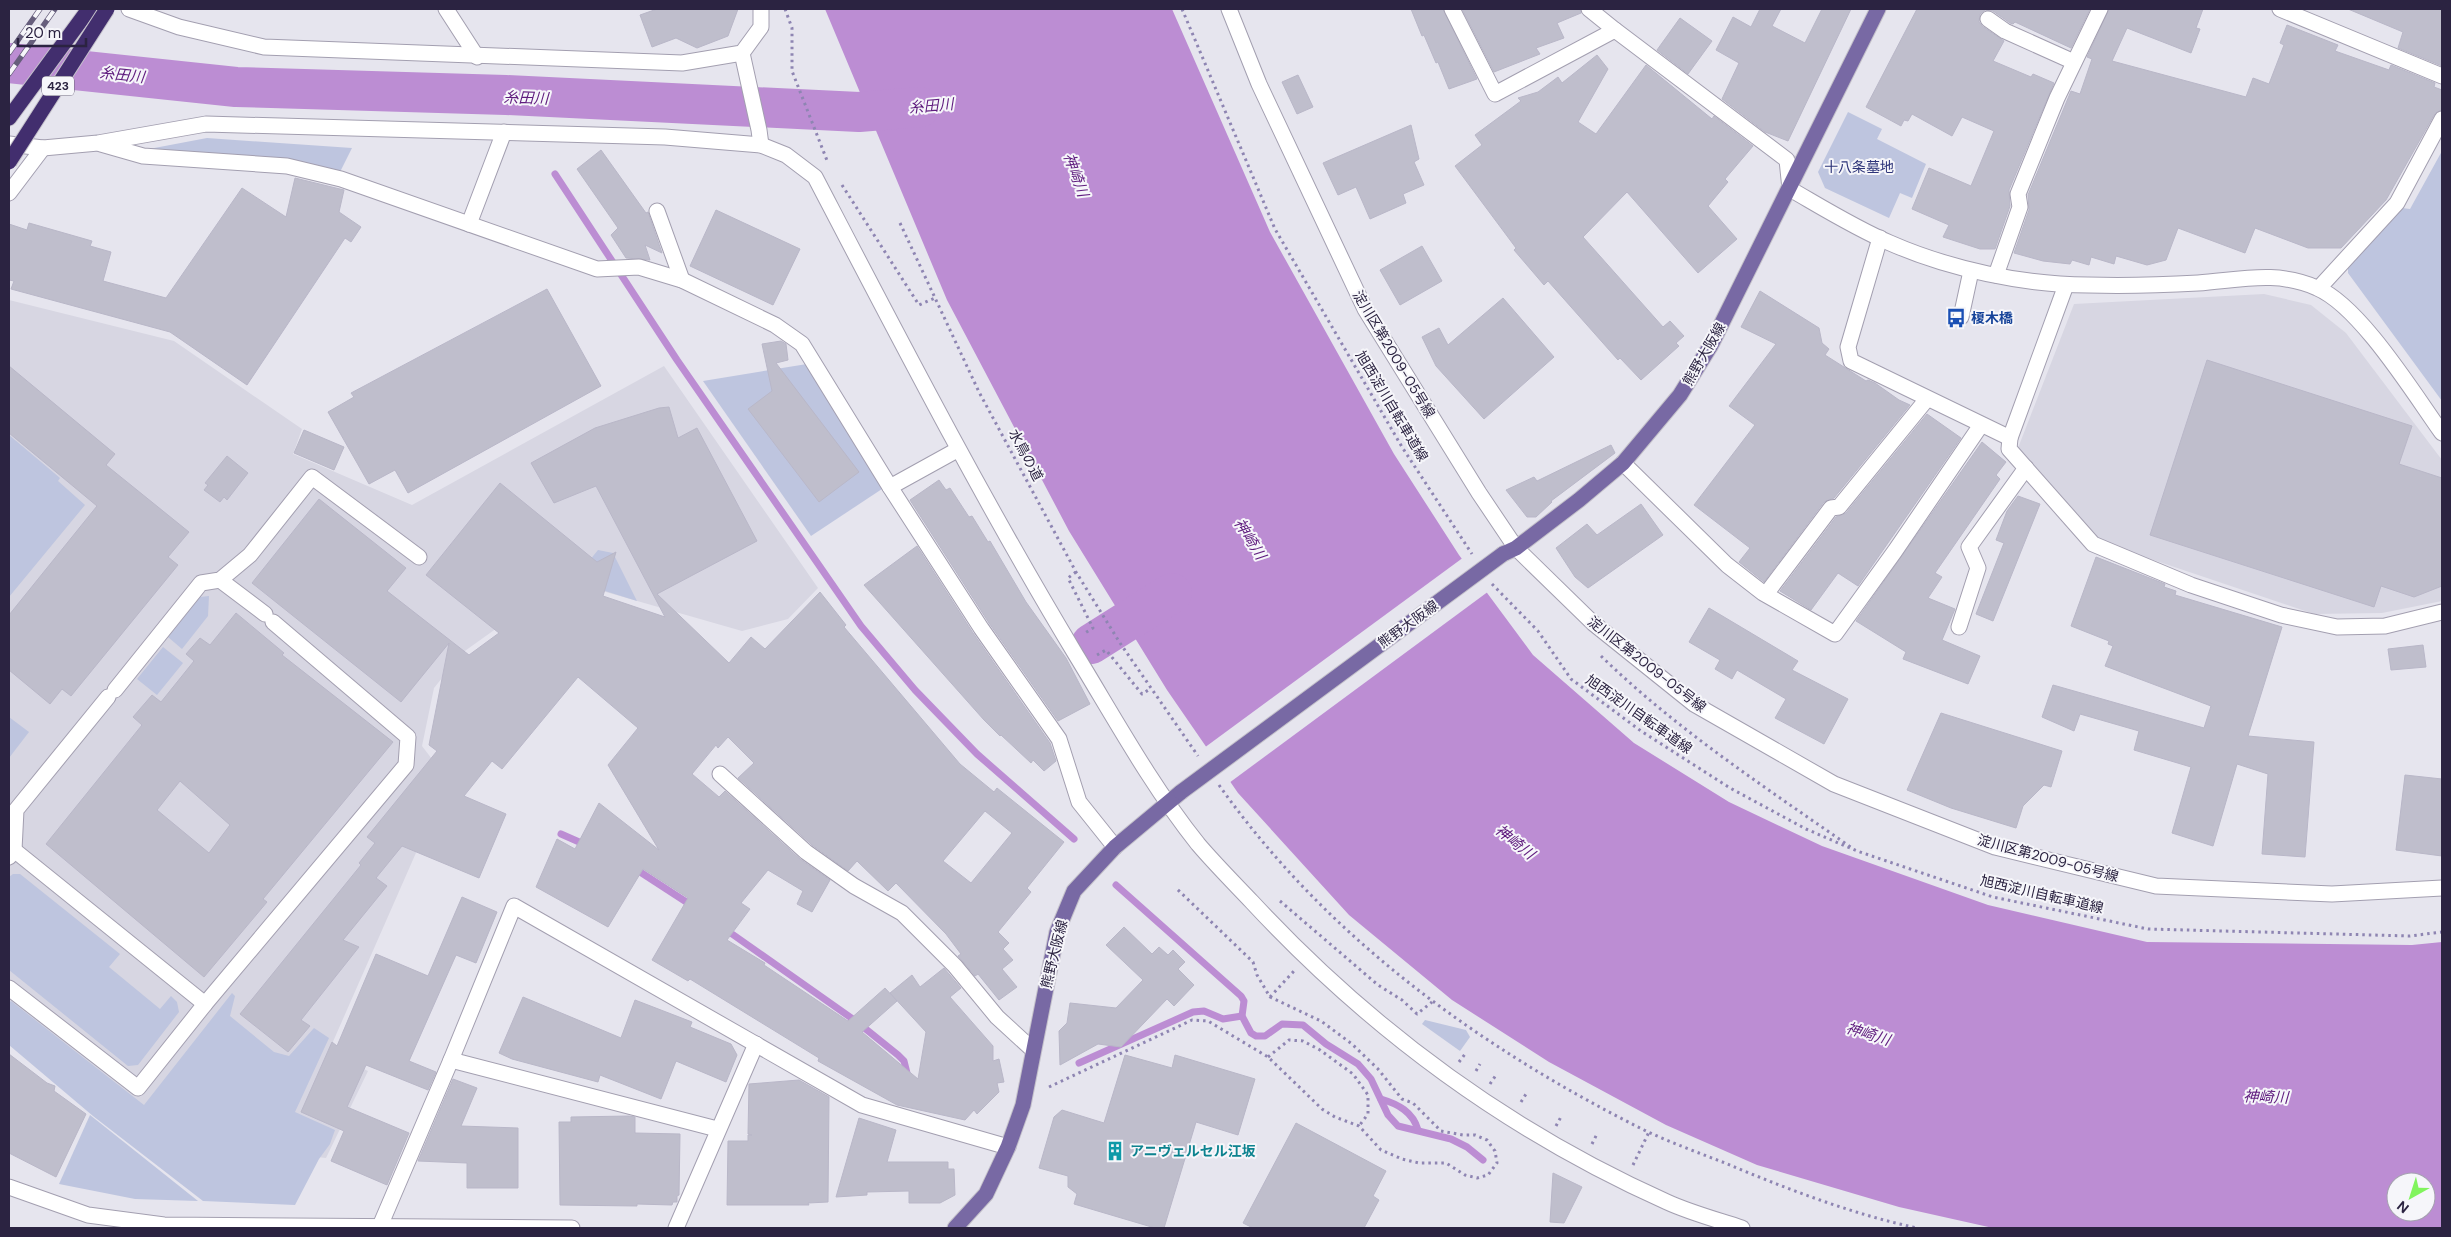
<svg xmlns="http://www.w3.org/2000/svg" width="2451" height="1237" viewBox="0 0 2451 1237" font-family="'DM Sans','Noto Sans JP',sans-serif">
	<rect width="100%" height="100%" fill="#e6e5ee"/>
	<g fill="#d7d6e2">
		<path d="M2264,294l47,11 35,28 96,127v141l-60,12 -68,1 -214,-72 -82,-94 56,-144z"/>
		<path d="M9,300l165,41 128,88 -9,25 119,51 252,-139 154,222 -30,31 -46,12 -178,-51 -102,73 -28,35 -12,58 26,34 -120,273 40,18 -42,87 -9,-1 -24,44 -284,-160z"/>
	</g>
	<g fill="#bec5df">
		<path d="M1848,112l34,17 -5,10 49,25 -14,34 -12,-5 -11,25 -64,-30 -7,-16z"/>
		<path d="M207,138l145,10 -12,24 -53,-13 -138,-10z"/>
		<path d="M2442,151v250l-94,-128v-6l54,-59 8,1z"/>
		<path d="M807,364l78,123 -74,49 -108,-155z"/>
		<path d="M9,435l51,43 -2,3 27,24 -76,92z"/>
		<path d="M598,550l15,3 24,48 -64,-20z"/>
		<path d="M209,596l-1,20 -26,33 -14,-12 32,-40z"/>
		<path d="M163,647l20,16 -26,32 -20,-16z"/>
		<path d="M9,717l20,15 -20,26z"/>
		<path d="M13,874h7l100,80 -11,13 51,42 11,-13 6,6 2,10 -41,53 -10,1 -119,-96v-93z"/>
		<path d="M232,993l3,3 -5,20 44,36 15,4 25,-28 15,10 -34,74 40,18 -5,14 -11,15 -24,46 -92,-4 -110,-85 -84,-71v-42l2,-2 133,104z"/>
		<path d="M1425,1020l41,10 4,7 -10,14 -38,-27z"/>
		<path d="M90,1115l108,86 -63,-2 -76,-15z"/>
	</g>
	<path fill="#bc8dd3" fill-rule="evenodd" d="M825,9h347l98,223 124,222 65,101 74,100 101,88 95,59 93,44 166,59 159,37 265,3 30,-3v286h-449l-94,-21 -142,-42 -91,-40 -117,-63 -97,-62 -103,-85 -111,-122 -71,-103 -98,-159 -122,-231zM2396,1182h30v30h-30z"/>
	<path fill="#e6e5ee" d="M1464,557l25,34 -260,192 -25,-35z"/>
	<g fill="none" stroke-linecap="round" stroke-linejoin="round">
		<g stroke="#bc8dd3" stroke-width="7">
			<path d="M555,174l122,186 184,266 54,64 62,64 97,85"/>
			<path d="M561,834l25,11"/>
			<path d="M634,868l60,39"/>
			<path d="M1116,885l125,111 3,5 -2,15 9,17 5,3h9l17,-12 21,1 23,19 32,20 13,15 17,36 10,11 53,13 16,8 16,13"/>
			<path d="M725,929l132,93 41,33 6,6 4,16"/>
			<path d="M1079,1063l114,-51 11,-1 19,8 19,-3"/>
			<path d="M1381,1099c17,5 32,13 37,31"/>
		</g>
		<g stroke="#bc8dd3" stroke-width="40">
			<path d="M9,63l227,24 270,8 353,17 61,-5"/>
			<path d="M1091,644l81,-51"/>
		</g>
	</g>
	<g fill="#bfbecc" stroke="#b9b7c8" fill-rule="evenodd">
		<path d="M657,9h81l-10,27 -31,12 -21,-10 -24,9 -12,-32z"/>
		<path d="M1411,9h32l34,70 -28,10 -11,-27 -2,1 -12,-28 -2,1z"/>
		<path d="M1462,9h118l1,4 -24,10 7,15 -28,10 4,6 -46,18z"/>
		<path d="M1760,9h21l-9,17 33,17 17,-34h29l-63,132 -23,-9 -43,-33 17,-36 -23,-13 17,-33 18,10z"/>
		<path d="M1917,9h173l-19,39 -56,-26 -2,2 -3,-1 -17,-12 -8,-1 -5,4 -1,8 3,4 22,15 -11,20 38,16 2,-3 21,9 -45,107 1,16 -15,43h-15l-37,-12 6,-12 -37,-16 17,-41 42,18 23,-55 -32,-14 -10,19 -40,-22 -4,7 -4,-1 -3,6 -35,-19z"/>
		<path d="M2109,9h94l-7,19 4,1 -9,24 -64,-25 -15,33 134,36 7,-19 16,6 15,-39 -4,-2 7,-18 51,20 -3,6 54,19 2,-5 44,18 -1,4 8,3v20l-8,5 -48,85 -45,48h-33l-53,-20 -10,25 -67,-25 -12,32 -19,5 -31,-9 -2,8 -23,-7 -2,8 -17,-5 -2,4 -27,-3 -29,-8 15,-43 -1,-15 43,-104 9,3 12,-35 -5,-2z"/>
		<path d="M2348,9h94v57l-44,-18 5,-16z"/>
		<path d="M1680,18l32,23 -24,33 -31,-24z"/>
		<path d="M1597,55l11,14 -30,53 18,12 50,-69 66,54 2,-3 39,30 -28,33 3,3 -20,24 29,33 -39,34 -71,-81 -44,45 80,90 7,-6 14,15 -8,7 3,3 -38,34 -21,-22 -2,2 -70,-79 -4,4 -30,-35 2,-2 -61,-82 27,-21 -7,-10 46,-34 -3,-3 20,-6 20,-15 4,6z"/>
		<path d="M1298,75l15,32 -16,7 -15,-32z"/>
		<path d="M1411,125l8,34 -5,3 10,23 -21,9 3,9 -36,16 -14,-32 -18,8 -15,-32z"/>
		<path d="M601,150l45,63 2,-1 14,41 -17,-8 5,15 -24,-2 -15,-23 7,-7 -41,-59z"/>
		<path d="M295,178l49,12 -5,22 22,15 -10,15 -6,-4 -98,147 -77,-53 -159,-43 3,-8 -5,-1v-56l18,6 2,-7 63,18 -2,5 21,6 -8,29 63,17 76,-110 44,29z"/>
		<path d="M716,210l84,39 -27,56 -83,-39z"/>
		<path d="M1422,246l20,35 -42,24 -20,-35z"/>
		<path d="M547,289l54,97 -193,107 -13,-23 -26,14 -41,-72 26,-15 -3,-4z"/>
		<path d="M1760,291l59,37 3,15 7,6 -4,6 41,26 2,-1 7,3 24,17 11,5 -76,93 -10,4 -60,80 -25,-20 11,-14 -56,-43 61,-80 -26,-19 47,-62 -35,-17z"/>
		<path d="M1503,298l51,59 -70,62 -48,-53 -14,-29 17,-9 9,17z"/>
		<path d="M781,341l5,3 2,16 -12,3 83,109 -40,30 -71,-93 24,-18 -10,-47z"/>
		<path d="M2207,360l205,66 -13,38 43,14v108l-28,11 -33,-11 -7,21 -224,-72z"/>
		<path d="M9,366l106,88 -9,11 83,67 -21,25 10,8 -107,131 -9,-7 -12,15 -41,-34v-55l88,-109 -88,-73z"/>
		<path d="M669,407l9,31 19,-10 60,113 -100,53 72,69 22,-26 14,12 55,-57 26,33 -2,2 116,137 34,28 3,-4 67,54 -37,46 4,4 -33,40 11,11 -6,6 10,11 -11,9 15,18 -18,13 -21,-26 -3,2 -17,-20 3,-2 -15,-20 -50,-51 -8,8 -31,-30 -9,10 -36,-26 -74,-67 16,-15 -26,-26 -10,11 -2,-3 -24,29 27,23 6,-6 75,68 30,21 -18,32 -15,-8 6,-13 -35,-21 -27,33 9,6 -23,31 38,23 -1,2 84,56 37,-33 12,13 -35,31 56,47 8,-47 -36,-39 22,-18 8,12 24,-19 17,20 -11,9 43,49v15l6,-2 5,23 -7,1 2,9 -22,22 -3,-4 -9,10 -68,-15 -79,-44 1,-3 -129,-79 -2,2 -36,-21 36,-62 -45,-29 -35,58 -72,-40 21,-48 18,10 24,-46 60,47 -51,-85 30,-37 -60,-51 -76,92 -10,-8 -28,35 42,18 -27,64 -77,-32 -26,32 11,8 -44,54 16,7 -58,73 9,6 -22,26 -48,-38 121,-149 -2,-2 16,-20 -8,-6 70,-86 -8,-6 20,-102 -48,59 -149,-119 67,-84 87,69 -19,23 82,64 30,-22 -73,-58 74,-92 97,79 19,-10 -13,44 62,21 -69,-131 -42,17 -23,-40 64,-35 64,-20zM985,811l27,22 -41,50 -28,-22z"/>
		<path d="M1927,414l34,24 -103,148 -20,-13 -27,37 -31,-19 56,-74 10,-4z"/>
		<path d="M304,430l40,17 -10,23 -40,-17z"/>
		<path d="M1982,442l24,20 -10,13 4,4 -65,94 7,4 -14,21 27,11 -13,31 38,16 -12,28 -65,-25 3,-7 -50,-31z"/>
		<path d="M1611,445l4,8 -64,48 1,1 -16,15h-9l-21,-27 28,-13 3,4z"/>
		<path d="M227,456l21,17 -21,27 -3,-3 -4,5 -16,-12 4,-5 -3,-2z"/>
		<path d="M939,480l7,10 4,-2 19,29 3,-1 16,26 2,-1 36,61 40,56 24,46 -32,17 -69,-98 -79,-123z"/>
		<path d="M2018,496l22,8 -47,117 -17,-7 28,-71 -8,-3 11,-29z"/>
		<path d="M1641,504l22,31 -75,53 -13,-11 -19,-29 31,-24 10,11z"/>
		<path d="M917,546l56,87 77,110 6,18 -12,10 -11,-11 -2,3 -30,-28 -1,1 -16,-16 -120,-135z"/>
		<path d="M2096,557l69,27 -1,3 12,4 -1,4 107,32 -34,109 66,6 -9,115 -43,-3 6,-80 -31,-10 -24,82 -41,-13 19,-66 -57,-17 5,-19 -59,-17 -6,17 -32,-14 11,-32 151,43 7,-22 -106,-40 8,-20 -5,-2 1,-3 -38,-15z"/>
		<path d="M1709,608l89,53 -6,9 56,29 -24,45 -49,-26 11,-19 -49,-29 -5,9 -17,-10 5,-9 -31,-18z"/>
		<path d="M236,613l48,40 -2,2 111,87 -130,157 4,3 -63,75 -158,-133 96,-119 -9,-8 19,-22 9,7 33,-41 -8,-7 14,-16 10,7zM180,781l50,44 -21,28 -52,-43z"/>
		<path d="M2423,645l3,22 -35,3 -3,-21z"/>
		<path d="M1941,713l121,38 -11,36 -7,-2 -21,21 -7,22 -65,-20 -44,-18z"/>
		<path d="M2405,775l37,4v77l-46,-6z"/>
		<path d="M462,897l35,15 -21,51 -20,-8 -47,106 27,11 -8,18 -62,-25 -19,42 62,26 -22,52 -56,-24 13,-30 -43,-19 31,-70 5,4 39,-92 52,22z"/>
		<path d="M1124,927l28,27 7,-7 9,8 5,-5 12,12 -7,7 16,16 -20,21 -7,-7 -46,48 -23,-3 -38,21 -1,-34 8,-8 3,-20 46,5 27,-28 -37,-35z"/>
		<path d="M523,997l98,41 14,-38 57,22 -2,5 41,17 6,11 -11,27 -50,-21 -15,38 -61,-24 -2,7 -86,-23 -13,-6z"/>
		<path d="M9,1054l38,29 8,3 -1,5 32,23 -30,63 -47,-24z"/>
		<path d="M1125,1055l47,13 3,-13 80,24 -17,56 -42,-13 -32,106h-9l-81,-24 3,-10 -9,-7v-11l-29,-8 15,-51 8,-7 42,13z"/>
		<path d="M453,1079l24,9 -16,38 57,2v60h-51v-25l-49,-2z"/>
		<path d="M799,1080l30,17 -1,105 -20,1 1,2h-82l1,-64h20v-6h4l-4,-1 1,-50z"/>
		<path d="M629,1116l6,1v16l45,1 -1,61 -2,1v6h-4l-1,3 -35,-1v2l-77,-1 -1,-83h12v-5z"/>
		<path d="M859,1118l37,12 -9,32h61v7h6l1,26 -15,8h-31v-12l-42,1v3l-31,2z"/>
		<path d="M1296,1123l90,48 -13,25 6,4 -15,28h-111l-10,-5z"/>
		<path d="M1553,1173l29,14 -18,36 -14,-1z"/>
	</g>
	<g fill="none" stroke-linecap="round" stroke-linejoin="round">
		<defs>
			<g id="minor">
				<path d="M129,9l50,18 85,20 418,16 60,-10 19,-26v-18"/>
				<path d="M446,9l31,48"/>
				<path d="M1229,9l30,75 106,225 114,184 37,55 77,75 101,81 140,80 161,63 161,39 176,8 110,-6"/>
				<path d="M1452,9l43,85 120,-64 172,130 3,29c33,19 65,39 100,54 59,26 134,42 198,42 37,1 74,0 110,-2 42,-3 79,-13 119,5 43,18 97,106 125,145"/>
				<path d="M1589,9l26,21"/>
				<path d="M2280,9l162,67"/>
				<path d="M1988,19l17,12 69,31"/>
				<path d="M742,53l17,77 2,15"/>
				<path d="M9,144l34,4 55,-5 108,-19 459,13 96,8 25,10 29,22c84,161 167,322 261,478 39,64 75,130 122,189 17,20 36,39 54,58 119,128 256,229 415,300 24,11 51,18 75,26"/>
				<path d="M101,144l42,12 144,10 54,13 256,90 42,-2 43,13 93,45 27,19 88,143 91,141 78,111 20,63 36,45"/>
				<path d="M9,193l34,-45"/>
				<path d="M657,211l25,69"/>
				<path d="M469,224l35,-92"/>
				<path d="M1880,238l-32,109 3,14 159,77"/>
				<path d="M1996,275l24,-68 -2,-13 39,-96 43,-89"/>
				<path d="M2066,285l-56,153 -1,11 84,95 98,41 90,30 56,12 48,-1 57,-14"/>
				<path d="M2319,288l78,-85 45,-84"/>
				<path d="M1961,317l10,-46"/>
				<path d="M1623,463l104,102 36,28 72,41 60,-83 86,-126"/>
				<path d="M890,487l67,-37"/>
				<path d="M220,580l45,34"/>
				<path d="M1766,594l65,-86 8,-1 88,-108"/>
				<path d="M1959,627l19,-59 -9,-21 57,-79"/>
				<path d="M115,690l86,-107 19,-3 30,-25 62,-78 107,80"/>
				<path d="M720,774l86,78 48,34 48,27 53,53 42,51 36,33"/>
				<path d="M14,850l2,-40 92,-113"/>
				<path d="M9,857l5,-7 191,154"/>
				<path d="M9,988l129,100 67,-84 201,-239 2,-28 -135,-115"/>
				<path d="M451,1060l266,69"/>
				<path d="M9,1187l79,28 76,10 408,3"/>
				<path d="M380,1226l71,-166 63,-154 348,199 146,42"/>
				<path d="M676,1228l80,-184"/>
			</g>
			<g id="major">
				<path d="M1503,554l13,-6 63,-48 44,-37 57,-68 31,-50 167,-336"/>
				<path d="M955,1228l31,-34 22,-47 15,-42 34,-173 17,-41 41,-44 66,-55"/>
			</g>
			<path id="highway" d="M9,118l80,-109"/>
		</defs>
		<use href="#minor" stroke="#a39fb0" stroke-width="17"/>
		<use href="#major" stroke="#c4c1ca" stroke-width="17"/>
		<use href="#highway" stroke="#c4c1ca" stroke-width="17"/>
		<g stroke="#8e85b2" stroke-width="3" stroke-dasharray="2.5 4" stroke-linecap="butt">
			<path d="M785,9l7,19v43l36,92"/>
			<path d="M1182,9l93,220 127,218 70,107"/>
			<path d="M842,185l77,120 16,-7"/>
			<path d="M900,223l79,169 97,180 44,71 78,113"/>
			<path d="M1076,572l-8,6 25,50 -8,5"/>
			<path d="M1492,584l46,47 33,48 70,52 89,57 76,41 51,22 136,46 155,32 262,7 32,-4"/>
			<path d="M1097,655l9,-5 36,44 8,-5"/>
			<path d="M1601,656c76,74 164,131 251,192"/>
			<path d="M1219,785c108,153 261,263 427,346 26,12 53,22 79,32 62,26 127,51 192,65"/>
			<path d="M1280,901l98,84 24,15 15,14 15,-12"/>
			<path d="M1270,997l24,-26"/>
			<path d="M1268,1057l21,-17 14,1 17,9 33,24 15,21v19l-9,12"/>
			<path d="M1459,1062l6,-8"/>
			<path d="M1476,1071l4,-7"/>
			<path d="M1490,1084l6,-9"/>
			<path d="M1049,1087l143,-67 16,1 60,36 54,52 13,8 24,9 22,24 21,9 17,4h27l19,12 12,3 11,-3 9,-12 -2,-12 -8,-11 -12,-5h-12l-22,-4 -28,-28 -11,-4 -24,-30 -26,-25 -31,-23 -51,-24 -13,-22 -4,-13 -76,-73"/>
			<path d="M1521,1102l5,-8"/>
			<path d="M1556,1126l6,-11"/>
			<path d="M1592,1144l5,-10"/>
			<path d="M1633,1165l16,-33"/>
		</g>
		<use href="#minor" stroke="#fff" stroke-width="15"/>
		<use href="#major" stroke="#7869a4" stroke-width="15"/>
		<use href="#highway" stroke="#422e6e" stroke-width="15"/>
		<defs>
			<g id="rail">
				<path d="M9,53l31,-44"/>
				<path d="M9,74l46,-65"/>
			</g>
		</defs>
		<use href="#rail" stroke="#665e7c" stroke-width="5.5"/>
		<use href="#rail" stroke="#f6f6fa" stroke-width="4" stroke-dasharray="11" stroke-linecap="butt"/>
		<defs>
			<path id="major-bridge" d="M1181,792l322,-238"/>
			<path id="highway-bridge" d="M9,162l98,-153"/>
		</defs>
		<use href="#major-bridge" stroke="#c4c1ca" stroke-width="17" stroke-linecap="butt"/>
		<use href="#highway-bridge" stroke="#c4c1ca" stroke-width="17" stroke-linecap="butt"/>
		<use href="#major-bridge" stroke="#7869a4" stroke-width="15"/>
		<use href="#highway-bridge" stroke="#422e6e" stroke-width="15"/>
	</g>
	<defs>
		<symbol id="bus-bare" viewBox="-9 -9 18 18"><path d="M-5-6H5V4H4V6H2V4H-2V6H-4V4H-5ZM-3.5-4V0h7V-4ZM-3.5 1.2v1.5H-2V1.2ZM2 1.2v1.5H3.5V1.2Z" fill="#1a4fb4" stroke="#f6f6fa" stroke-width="2.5" paint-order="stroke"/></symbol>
		<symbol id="building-bare" viewBox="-9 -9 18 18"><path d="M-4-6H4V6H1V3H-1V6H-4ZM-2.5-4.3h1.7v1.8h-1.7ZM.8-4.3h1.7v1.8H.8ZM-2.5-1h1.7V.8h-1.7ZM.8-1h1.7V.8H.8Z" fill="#0f9aa8" stroke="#f6f6fa" stroke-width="2.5" paint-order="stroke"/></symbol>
	</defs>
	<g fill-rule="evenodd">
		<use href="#bus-bare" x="1942" y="304" width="28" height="28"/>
		<use href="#building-bare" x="1101" y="1137" width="28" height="28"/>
	</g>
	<g text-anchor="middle" stroke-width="4" stroke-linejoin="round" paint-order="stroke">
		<rect fill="#f6f6fa" stroke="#686278" stroke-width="1" x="42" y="76.5" width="32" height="19" rx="4"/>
		<g font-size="12" font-weight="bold" fill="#2b2341">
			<text x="58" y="90">423</text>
		</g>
		<g font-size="14" fill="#2d3479" stroke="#f6f6fa">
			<text x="1859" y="172">十八条墓地</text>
		</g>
		<g font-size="14" font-weight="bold" fill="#164399" stroke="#f6f6fa" text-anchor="start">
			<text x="1971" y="323">榎木橋</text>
		</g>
		<g font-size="14" fill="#2b2341" stroke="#f6f6fa">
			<text transform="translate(1394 354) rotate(59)" y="5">淀川区第2009-05号線</text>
			<text transform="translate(1704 354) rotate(-60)" y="5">熊野大阪線</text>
			<text transform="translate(1392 406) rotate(59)" y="5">旭西淀川自転車道線</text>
			<text transform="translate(1026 455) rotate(62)" y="5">水鳥の道</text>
			<text transform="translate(1408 624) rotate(-36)" y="5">熊野大阪線</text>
			<text transform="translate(1647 664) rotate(38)" y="5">淀川区第2009-05号線</text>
			<text transform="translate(1639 714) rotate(35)" y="5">旭西淀川自転車道線</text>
			<text transform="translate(2048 858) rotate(15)" y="5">淀川区第2009-05号線</text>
			<text transform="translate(2042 894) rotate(13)" y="5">旭西淀川自転車道線</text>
			<text transform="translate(1054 954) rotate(-76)" y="5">熊野大阪線</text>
		</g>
		<g font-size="14" font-weight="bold" fill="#0d838f" stroke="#f6f6fa" text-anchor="start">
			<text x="1130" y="1156">アニヴェルセル江坂</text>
		</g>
		<g font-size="15" font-style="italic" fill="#5f1c7e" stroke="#f6f6fa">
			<text transform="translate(122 75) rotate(6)" y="5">糸田川</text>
			<text transform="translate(526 98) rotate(2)" y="5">糸田川</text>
			<text transform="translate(931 106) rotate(-5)" y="5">糸田川</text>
			<text transform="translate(1076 175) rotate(70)" y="5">神崎川</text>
			<text transform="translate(1250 539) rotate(58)" y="5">神崎川</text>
			<text transform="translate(1515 842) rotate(39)" y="5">神崎川</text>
			<text transform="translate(1868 1034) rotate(17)" y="5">神崎川</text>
			<text transform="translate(2266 1097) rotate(2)" y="5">神崎川</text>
		</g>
	</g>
	<rect width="2451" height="1237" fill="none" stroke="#2b2341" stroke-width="20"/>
	<g transform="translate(2411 1197) rotate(219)"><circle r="24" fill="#f6f6fa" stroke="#a5a2b0"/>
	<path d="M0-4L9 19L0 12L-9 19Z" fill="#81f45d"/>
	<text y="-8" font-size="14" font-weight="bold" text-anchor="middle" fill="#2b2341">N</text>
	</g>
	<path d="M18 38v8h68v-8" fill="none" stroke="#2b2341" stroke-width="2.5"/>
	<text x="25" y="38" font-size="15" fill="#2b2341" stroke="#f6f6fa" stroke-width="4" paint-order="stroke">20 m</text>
</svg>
